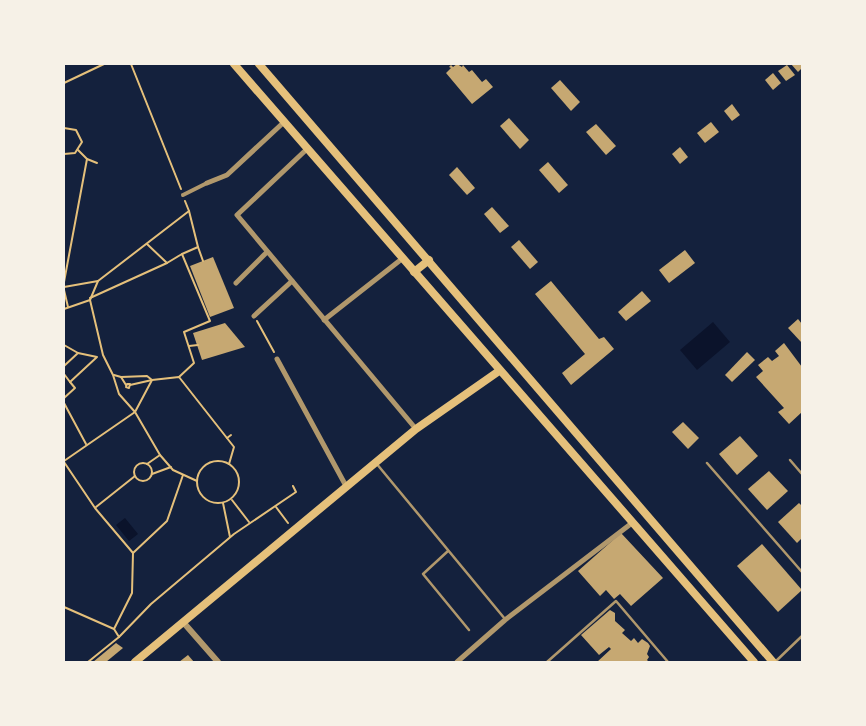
<svg xmlns="http://www.w3.org/2000/svg" width="866" height="726" viewBox="0 0 866 726" font-family="Helvetica,sans-serif">
	<rect width="100%" height="100%" fill="#14213d"/>
	<g fill="#0b132b">
		<path d="M713,322l17,20 -33,28 -17,-20z"/>
		<path d="M125,518l13,16 -9,7 -13,-16z"/>
	</g>
	<g fill="#c6a872">
		<path d="M457,64l5,3 1,-2 6,7 3,-2 10,12 4,-3 7,8 -21,17 -26,-31 5,-5 -2,-1 2,-2 2,2z"/>
		<path d="M791,64h11v4l-4,4z"/>
		<path d="M787,65l8,10 -9,6 -8,-10z"/>
		<path d="M773,73l8,10 -8,7 -8,-10z"/>
		<path d="M560,80l20,22 -9,9 -20,-23z"/>
		<path d="M732,104l8,11 -8,6 -8,-10z"/>
		<path d="M509,118l20,22 -9,9 -20,-23z"/>
		<path d="M711,122l8,10 -14,11 -8,-10z"/>
		<path d="M596,124l20,22 -10,9 -20,-23z"/>
		<path d="M680,147l8,10 -8,7 -8,-10z"/>
		<path d="M548,162l20,23 -9,8 -20,-23z"/>
		<path d="M457,167l18,21 -8,7 -18,-20z"/>
		<path d="M492,207l17,19 -9,7 -16,-19z"/>
		<path d="M519,240l19,22 -8,7 -19,-22z"/>
		<path d="M685,250l10,13 -26,20 -10,-13z"/>
		<path d="M213,257l21,51 -24,9 -20,-51z"/>
		<path d="M551,281l48,58 5,-2 10,12 -43,36 -9,-12 23,-19 -50,-60z"/>
		<path d="M642,291l9,10 -25,20 -8,-9z"/>
		<path d="M798,319l4,5v19l-14,-15z"/>
		<path d="M225,323l20,24 -43,13 -9,-27z"/>
		<path d="M784,343l18,24v45l-13,12 -11,-12 6,-4 -28,-31 7,-6 -5,-6 10,-8 4,4 7,-5 -4,-5z"/>
		<path d="M747,352l8,8 -23,22 -7,-7z"/>
		<path d="M683,422l16,16 -11,11 -16,-17z"/>
		<path d="M740,436l18,20 -21,19 -18,-21z"/>
		<path d="M769,471l19,20 -21,19 -19,-21z"/>
		<path d="M799,503l3,3v32l-5,5 -19,-21z"/>
		<path d="M621,533l42,45 -32,28 -11,-12 -6,5 -8,-9 -6,6 -22,-25z"/>
		<path d="M762,544l40,46 -24,22 -41,-46z"/>
		<path d="M610,610l5,3v8l10,9 -3,3 9,8 3,-3 4,5 4,-4 6,4 2,3 -3,8 2,3 -2,3 2,2h-52l14,-13 -2,-2 -10,8 -18,-20z"/>
		<path d="M116,643l7,5 -17,14h-13z"/>
		<path d="M188,655l6,7h-15z"/>
	</g>
	<g fill="none" stroke-linecap="round" stroke-linejoin="round">
		<g stroke="#e5c07b" stroke-width="2">
			<path d="M131,64l50,125"/>
			<path d="M64,83l40,-19"/>
			<path d="M64,128l12,2 6,12 -7,11 -11,1"/>
			<path d="M87,159l10,4"/>
			<path d="M147,244l20,19 15,-9 28,67 -26,11 10,31 -15,14"/>
			<path d="M198,247l5,14"/>
			<path d="M182,254l16,-7 -9,-36"/>
			<path d="M64,282l23,-123 -9,-9"/>
			<path d="M64,287l34,-6"/>
			<path d="M64,290l4,17"/>
			<path d="M90,298l77,-35"/>
			<path d="M90,300l8,-19 91,-70 -4,-10"/>
			<path d="M64,309l26,-9 13,55 10,20 6,19 16,18 17,-32"/>
			<path d="M257,321l17,31"/>
			<path d="M64,345l14,8 -14,13"/>
			<path d="M189,346l9,-1"/>
			<path d="M64,374l6,8 27,-25 -19,-4"/>
			<path d="M114,375l7,2 26,-1 5,4 27,-3 55,70 -5,17"/>
			<path d="M121,377l5,8"/>
			<path d="M127,384h3l-1,4 -3,-1z"/>
			<path d="M130,385l22,-5"/>
			<path d="M64,398l11,-10 -5,-6"/>
			<path d="M64,403l22,41"/>
			<path d="M227,438l4,-3"/>
			<circle cx="218" cy="482" r="21"/>
			<path d="M64,461l71,-49 25,43 13,15 24,11"/>
			<path d="M64,462l31,46 38,45"/>
			<circle cx="143" cy="472" r="9"/>
			<path d="M147,464l13,-9"/>
			<path d="M152,474l19,-7"/>
			<path d="M232,500l17,22"/>
			<path d="M223,503l7,34"/>
			<path d="M96,507l39,-31"/>
			<path d="M276,507l12,16"/>
			<path d="M64,607l50,22 5,8 -31,25"/>
			<path d="M114,629l18,-36 1,-40 34,-32 16,-46"/>
			<path d="M119,637l32,-33 83,-70 62,-42 -3,-6"/>
		</g>
		<g stroke="#b1986c" stroke-width="2.5">
			<path d="M790,460l12,14"/>
			<path d="M376,463l129,156"/>
			<path d="M707,463l95,109"/>
			<path d="M448,551l-25,23 46,56"/>
			<path d="M547,662l69,-61 52,61"/>
			<path d="M775,662l27,-26"/>
		</g>
		<path stroke="#b1986c" stroke-width="4" d="M183,195l24,-12"/>
		<g stroke="#b1986c" stroke-width="5">
			<path d="M308,148l-71,67 179,214"/>
			<path d="M207,183l20,-8 57,-53"/>
			<path d="M236,283l31,-31"/>
			<path d="M254,316l38,-35"/>
			<path d="M324,320l79,-62"/>
			<path d="M277,359l69,127"/>
			<path d="M457,662l48,-42 127,-97"/>
		</g>
		<path stroke="#b1986c" stroke-width="6" d="M183,622l35,40"/>
		<g stroke="#e5c07b" stroke-width="8">
			<path d="M234,64l520,598"/>
			<path d="M259,64l514,598"/>
			<path d="M414,272l15,-12"/>
			<path d="M135,662l281,-233 83,-58"/>
		</g>
	</g>
	<rect width="866" height="726" fill="none" stroke="#f6f1e7" stroke-width="130"/>
</svg>
